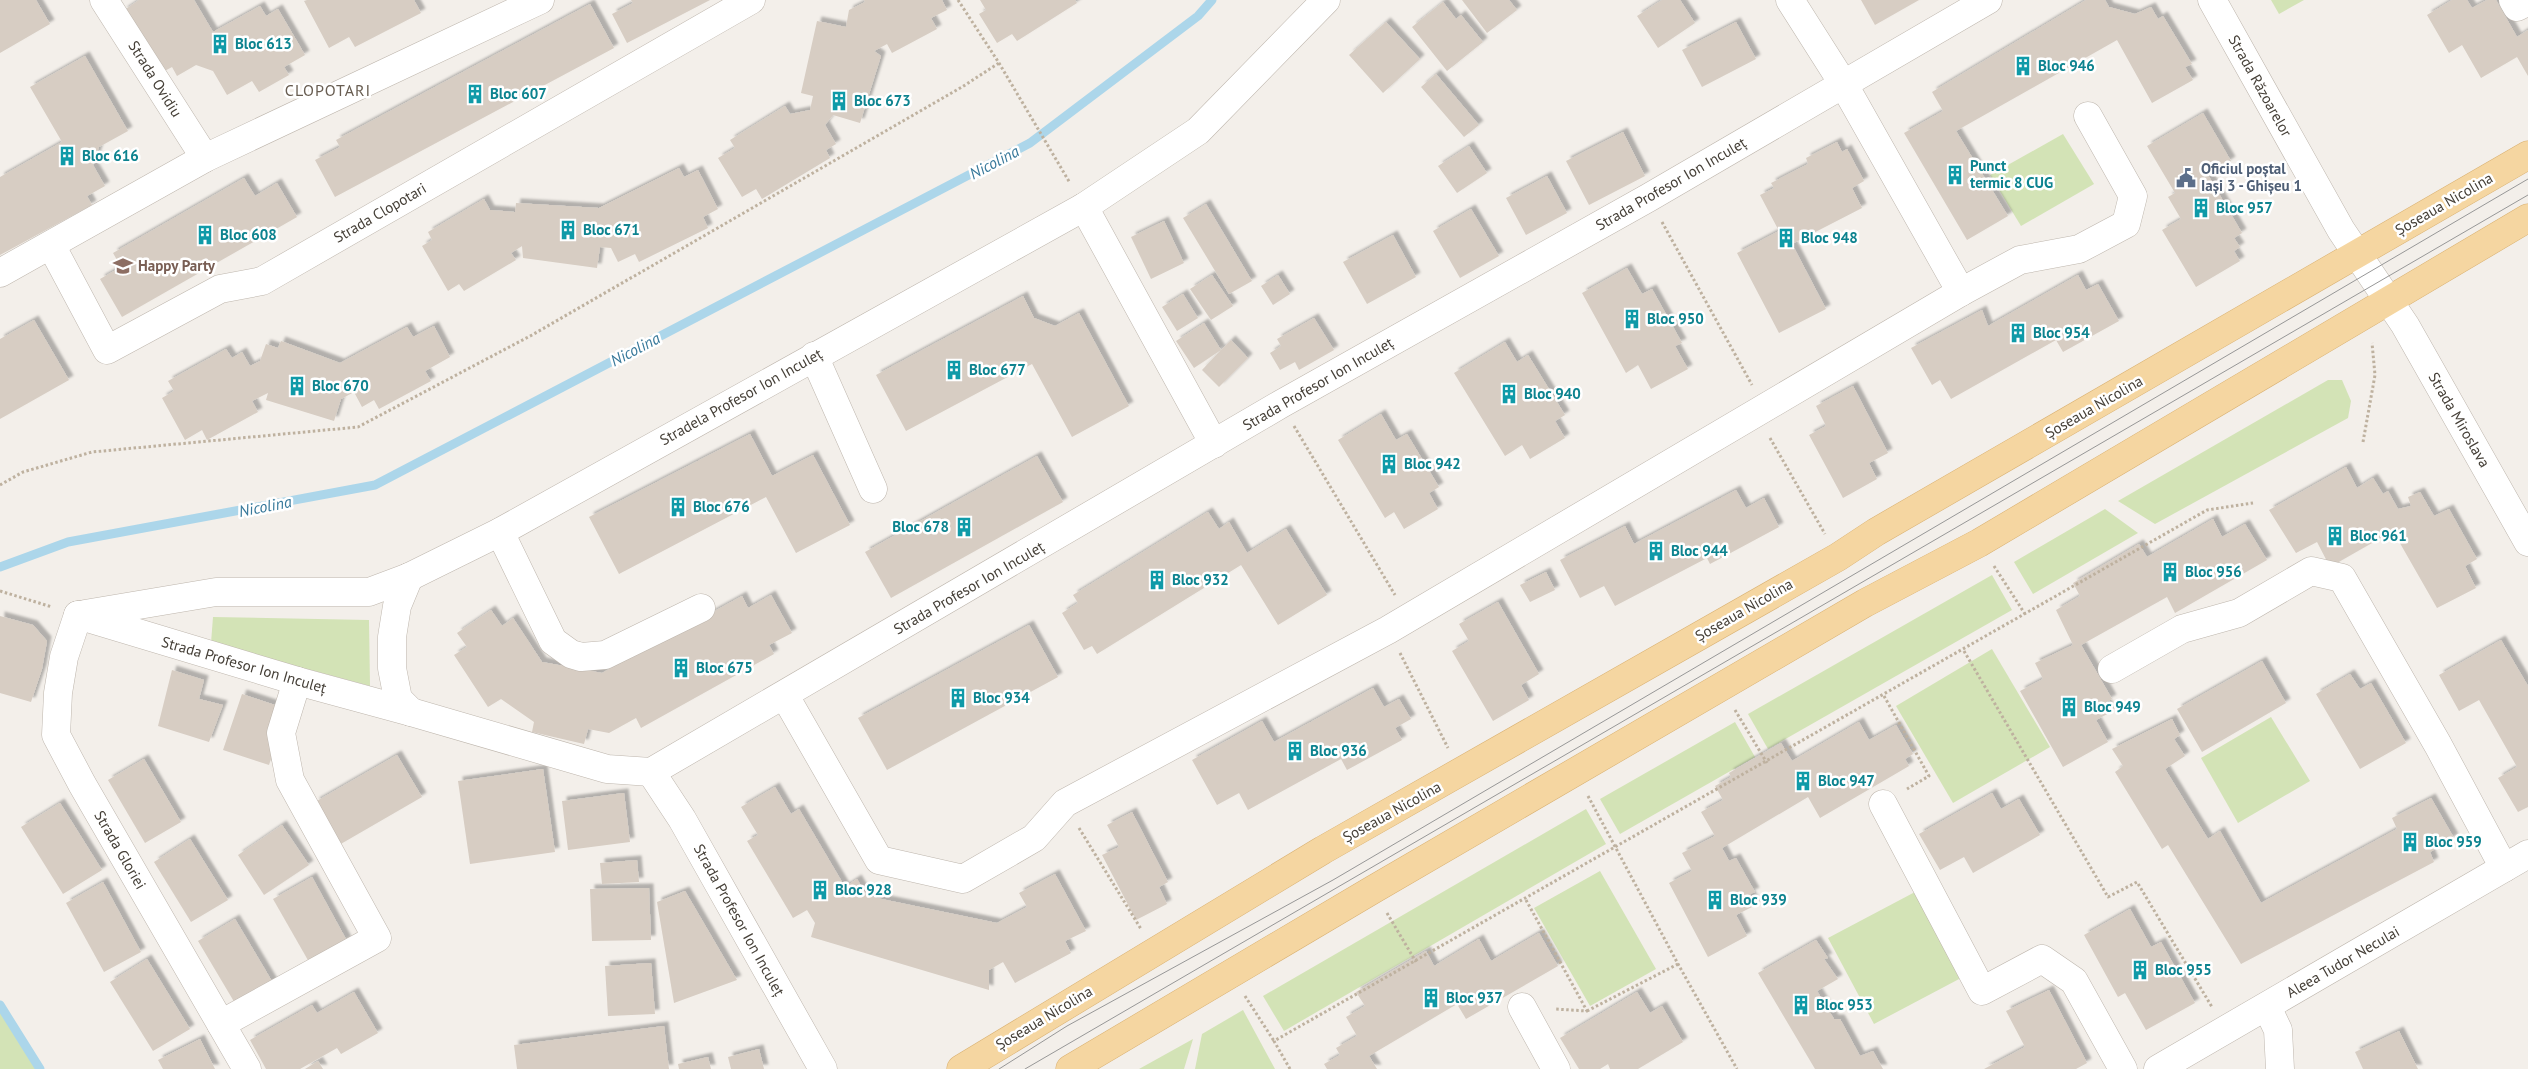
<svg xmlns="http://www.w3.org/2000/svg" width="2528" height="1069" viewBox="0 0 2528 1069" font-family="'PT Sans',sans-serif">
	<defs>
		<filter id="shadow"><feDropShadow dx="4.5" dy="-4.5" stdDeviation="1" flood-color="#0004"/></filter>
	</defs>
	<rect width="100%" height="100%" fill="#f3efea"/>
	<g fill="#d3e3b6">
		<path d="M2271,0h33l-25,14z"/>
		<path d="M2063,134l31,50 -73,42 -31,-51z"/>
		<path d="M2328,380h14l9,21 -3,17 -193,106 -37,-23z"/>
		<path d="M2105,509l33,24 -105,61 -19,-32z"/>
		<path d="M1992,575l20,35 -244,139 -20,-35z"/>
		<path d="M213,617l156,3 1,66 -159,-43z"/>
		<path d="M1992,649l58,98 -97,56 -57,-97z"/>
		<path d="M2271,717l39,64 -72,42 -37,-65z"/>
		<path d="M1735,722l20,35 -135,77 -20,-35z"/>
		<path d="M1586,809l20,35 -322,187 -21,-35z"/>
		<path d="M1600,871l56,98 -66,37 -56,-98z"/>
		<path d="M1915,892l46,86 -87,46 -46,-86z"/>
		<path d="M0,1005l39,64h-39z"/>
		<path d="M1243,1010l32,59h-80l7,-35z"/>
		<path d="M1193,1039l-9,30h-45z"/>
	</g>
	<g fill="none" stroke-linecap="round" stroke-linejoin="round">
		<g stroke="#acd6ea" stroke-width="9">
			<path d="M0,567l68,-25 307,-57 655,-342 168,-127 14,-16"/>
			<path d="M0,1005l40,64"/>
		</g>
	</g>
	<g fill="#d7cdc3" filter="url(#shadow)">
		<path d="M0,0h36l14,24 -50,29z"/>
		<path d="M139,0h55l19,32 47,-26 6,10 12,-7 27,46 -21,12 5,8 -30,17 -7,-11 -25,14 -14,-24 -17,-6 -19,11 -5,-9 -13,7 -36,-63z"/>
		<path d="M307,0h107l7,13 -66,34 -6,-10 -20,11 -25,-47z"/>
		<path d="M631,0h79l-83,43 -15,-29 21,-11z"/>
		<path d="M864,0h78l5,10 -16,8 6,11 -45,24 -5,-9 -13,7 7,5 -21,67 -27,-8 -8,10 11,19 -10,6 4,8 -68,41 -6,-10 -14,8 -24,-39 17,-10 -5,-8 55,-34 5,8 20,-4 3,-14 -12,-3 16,-72 29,6 3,-17 16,-8z"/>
		<path d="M980,0h95l2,3 -60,38 -5,-7 -15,9 -18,-29 7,-4z"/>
		<path d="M1462,0h47l8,10 -30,23z"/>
		<path d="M1662,0h18l15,23 -37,25 -21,-32z"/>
		<path d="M1861,0h58l-44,25z"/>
		<path d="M2086,0h19l4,7 26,7 16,-7 7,12 5,-3 29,48 -7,3 8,13 -41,23 -35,-63 -161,91 52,85 -41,24 -63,-107 39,-22 -11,-19z"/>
		<path d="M2452,0h15l5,8 15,-8h9l21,37 11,-7v46l-11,-19 -36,21 -19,-33 -13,8 -22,-38z"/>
		<path d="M1443,2l13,17 5,-4 22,27 -36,29 -35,-44z"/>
		<path d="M590,4l24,44 -279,149 -20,-37 25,-13 -4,-7z"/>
		<path d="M1386,22l34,37 -37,34 -34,-38z"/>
		<path d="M1736,22l20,37 -54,28 -20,-37z"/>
		<path d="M85,56l43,75 -29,16 -6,18 12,21 -18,10 5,9 -92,50v-78l62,-35 -32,-55z"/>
		<path d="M1436,74l43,51 -15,12 -43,-50z"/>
		<path d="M2203,113l28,48 -23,14 34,58 -8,5 6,9 -6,4 6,10 -44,26 -34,-57 19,-11 -13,-22 7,-4 -28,-47z"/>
		<path d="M1623,132l22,44 -56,29 -23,-44z"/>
		<path d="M1837,142l5,10 5,-3 17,32 -12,7 10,20 -70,36 34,65 -47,24 -42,-80 42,-22 -19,-36 14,-7 -3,-5 37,-19 -2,-6z"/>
		<path d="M1469,146l18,27 -30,20 -19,-27z"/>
		<path d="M679,168l5,9 14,-7 20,39 -15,8 5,11 -69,34 -4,-8 -17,8 -7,-14 -11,-1 -3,21 -74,-10 -1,-12 -11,7 5,7 -52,31 -5,-7 -11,7 -26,-45 10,-6 -4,-8 56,-33 6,11 25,2 1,-9 83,5z"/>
		<path d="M1547,176l20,37 -41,22 -20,-37z"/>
		<path d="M244,178l11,18 22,-13 20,34 -175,100 -22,-38 21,-12 -8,-14z"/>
		<path d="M1206,204l46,77 -23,13 -46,-76z"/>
		<path d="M1471,209l28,47 -39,22 -27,-47z"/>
		<path d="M1164,221l20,42 -33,16 -20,-42z"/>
		<path d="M1393,235l23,42 -49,27 -24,-42z"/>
		<path d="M1627,268l15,26 10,-5 30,54 -7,3 13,23 -37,20 -13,-24 -12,8 -44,-80z"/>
		<path d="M1212,275l21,31 -22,14 -21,-31z"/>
		<path d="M1278,275l12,19 -17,11 -12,-19z"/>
		<path d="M2078,275l8,15 12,-6 21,37 -56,31 -7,-12 -105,59 -11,-19 -8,5 -21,-37 71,-38 6,16z"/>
		<path d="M1183,294l15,24 -21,13 -15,-24z"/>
		<path d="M1023,296l11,22 21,8 24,-13 50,93 -57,31 -40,-73 -126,67 -30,-56z"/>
		<path d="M1314,318l20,32 -35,20 -4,-8 -15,8 -10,-17 11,-7 -4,-7z"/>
		<path d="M34,320l35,60 -69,39v-80z"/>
		<path d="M1204,323l17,27 10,-10 17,18 -29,29 -17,-17 19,-20 -27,18 -18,-27z"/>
		<path d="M434,326l16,31 -25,14 6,10 -52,28 -5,-9 -12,7 -8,-15 -13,7 -7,22 -68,-21 2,-7 -16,8 6,11 -51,28 -5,-10 -17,10 -23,-42 12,-7 -6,-10 58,-32 6,9 10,-6 8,14 10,-5 6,-17 12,4 3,-7 59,22 67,-36 6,10z"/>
		<path d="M1505,342l12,20 11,-7 37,60 -10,6 10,17 -35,21 -8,-14 -17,11 -51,-83z"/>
		<path d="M1853,386l35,67 -19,10 8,16 -34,19 -34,-63 17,-9 -10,-20z"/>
		<path d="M1381,414l15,26 11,-6 32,53 -10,6 9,16 -34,20 -10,-17 -9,6 -47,-78z"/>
		<path d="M750,434l22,42 41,-21 37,70 -54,28 -30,-56 -147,77 -30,-57z"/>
		<path d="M1037,456l26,46 -172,96 -26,-46z"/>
		<path d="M2346,467l11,21 16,-10 10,16 5,-3 10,18 13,-3 -3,-9 12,-5 14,24 15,-7 28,50 -12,7 11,22 -39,20 -44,-77 -63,36 -13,-25 -21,11 -27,-43z"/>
		<path d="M1736,490l10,18 18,-10 15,29 -69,37 -3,-6 -92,48 -11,-20 -24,12 -20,-38 65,-34 9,18z"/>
		<path d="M1208,512l11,17 10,-7 18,31 39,-24 41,66 -49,30 -37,-60 -144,89 -5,-8 -8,4 -22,-37 16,-10 -5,-8z"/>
		<path d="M2213,519l9,18 23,-13 22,36 -92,53 -8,-16 -86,48 31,54 -6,3 5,10 -15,8 12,22 -45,25 -43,-76 23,-12 -8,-16 38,-18 -17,-35 24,-14 -7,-13 66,-39 8,13z"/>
		<path d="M1546,572l9,18 -25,12 -10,-17z"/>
		<path d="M771,595l21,38 -23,12 5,9 -133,74 -5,-10 -27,15 -21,-4 -4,15 -52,-12 2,-10 -33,-23 -13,8 -34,-52 13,-8 -10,-14 34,-23 11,16 11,-8 29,44 60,11 140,-77 6,12z"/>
		<path d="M1498,602l41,72 -18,11 8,15 -36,21 -41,-70 17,-10 -10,-17z"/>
		<path d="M0,616l33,9 14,16 -5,28 -11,33 -31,-9z"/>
		<path d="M1029,625l29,52 -171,93 -29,-52z"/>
		<path d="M2501,640l27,46v121l-10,5 -20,-34 19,-11 -38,-67 -20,11 -20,-36z"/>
		<path d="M2262,661l24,42 -84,49 -25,-43z"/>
		<path d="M172,670l32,10 -5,19 24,6 -14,37 -51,-16z"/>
		<path d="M2350,674l10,15 11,-6 35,60 -46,26 -44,-75z"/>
		<path d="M1373,688l11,19 15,-8 12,20 -16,9 7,12 -55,30 -6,-11 -93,51 -9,-17 -22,12 -25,-45 70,-39 12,21z"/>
		<path d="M242,694l33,11 -7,22 12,4 -11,34 -46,-15z"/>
		<path d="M2172,719l8,16 -6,4 11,17 -20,13 43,70 12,-8 41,72 136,-74 -5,-11 39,-20 23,40 -24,14 4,10 -193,102 -73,-119 -6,4 -47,-77 8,-6 -11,-17z"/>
		<path d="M1859,722l10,18 27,-15 17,29 -8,5 4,7 -89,52 -12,-21 -86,51 7,13 7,-3 19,34 -5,2 6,11 -20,10 11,21 -39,21 -39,-74 23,-12 -10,-18 33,-17 -14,-24 22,-12 -8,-14 16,-9 -2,-4 52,-30 11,18z"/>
		<path d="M397,755l25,42 -83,48 -24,-43z"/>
		<path d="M144,759l37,63 -36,21 -37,-63z"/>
		<path d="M543,769l12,83 -85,12 -12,-83z"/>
		<path d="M775,787l16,27 8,-5 46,78 12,-8 10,17 130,27 30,-16 -8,-14 36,-19 31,57 -21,10 6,12 -56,30 -12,-21 -14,8v20l-178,-53 4,-14 -8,-13 -14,8 -46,-77 11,-6 -17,-28z"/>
		<path d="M624,793l6,49 -62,8 -6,-49z"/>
		<path d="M1992,793l9,16 18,-10 21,36 -67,38 -9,-16 -24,13 -21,-36z"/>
		<path d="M60,803l42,67 -39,24 -42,-67z"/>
		<path d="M1132,812l36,70 -9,5 8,17 -31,16 -34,-65 17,-8 -12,-22z"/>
		<path d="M282,825l27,40 -45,30 -26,-40z"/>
		<path d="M190,839l38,61 -37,22 -37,-60z"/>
		<path d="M637,860l2,22 -37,2 -2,-21z"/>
		<path d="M312,877l35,64 -38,21 -36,-63z"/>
		<path d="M103,882l38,70 -37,20 -38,-69z"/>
		<path d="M649,888l2,52 -59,1 -2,-52z"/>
		<path d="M685,891l52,89 -63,23 -17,-101z"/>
		<path d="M2130,909l21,38 10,-5 34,61 -49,27 -21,-37 -7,4 -34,-62z"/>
		<path d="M235,919l38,64 -37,22 -38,-64z"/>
		<path d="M1539,933l19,33 -92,53 -9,-15 -88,52 8,13h-50l-3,-5 16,-9 -4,-7 21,-12 -11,-19 19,-11 -9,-14 70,-41 8,15 45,-27 12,22z"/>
		<path d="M1816,940l12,18 -4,1 14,20 -21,12 17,28h6l20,37 13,-5 10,18h-68l-57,-96z"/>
		<path d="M147,959l43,70 -37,22 -43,-69z"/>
		<path d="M651,963l4,51 -47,2 -3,-50z"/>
		<path d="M2049,990l38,73 -11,6h-92l41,-22 -19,-36z"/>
		<path d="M354,992l24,41 -37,21 -4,-6 -37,21h-34l-16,-29 62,-35 5,8z"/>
		<path d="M1637,992l13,21 12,-7 21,36 -45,27h-28l-2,-5 -8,5h-21l-19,-31z"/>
		<path d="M664,1026l5,43h-152l-3,-24z"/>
		<path d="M2399,1031l19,38h-55l-8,-17z"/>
		<path d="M200,1039l15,30h-52l-5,-9z"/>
		<path d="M759,1049l5,20h-33l-3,-12z"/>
		<path d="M708,1057l3,12h-32l-1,-5z"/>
		<path d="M318,1061l5,8h-18z"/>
	</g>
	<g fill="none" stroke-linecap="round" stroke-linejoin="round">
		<defs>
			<g id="minor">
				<path d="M104,0l101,158"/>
				<path d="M1790,0l54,85 117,207"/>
				<path d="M2212,0l129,230 64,95 123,217"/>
				<path d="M2513,0l4,7 11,-6"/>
				<path d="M1084,207l130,237"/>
				<path d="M51,245l56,105 113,-61 42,-8 489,-281"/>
				<path d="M0,273l205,-115 335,-158"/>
				<path d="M814,356l59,133"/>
				<path d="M500,532l53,109 18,13 10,3 24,-2 96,-47"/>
				<path d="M409,577l-12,29 -5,31v31l6,31 13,13"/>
				<path d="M85,614l131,-22h153l40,-15 91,-45 584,-325 114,-76 128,-131"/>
				<path d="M78,615l219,66 114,31 196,57 44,3 630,-368 367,-206 340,-198"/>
				<path d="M78,615l-14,42 -6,36 -2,42 26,49 165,285"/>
				<path d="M2112,669l70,-40 57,-16 72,-42 31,7 96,167 66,123"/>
				<path d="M785,696l94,164 84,19 71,-41 31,-35 323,-173 573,-338 59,-32 59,-11 47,-25 7,-28 -45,-80"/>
				<path d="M651,772l31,47 141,250"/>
				<path d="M1883,804l99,187 60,-32 32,22 49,88"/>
				<path d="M1522,1007l34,62"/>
				<path d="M2267,1007l11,23 2,39"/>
				<path d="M221,1024l156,-86 -87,-158 -9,-47 16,-52"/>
				<path d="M2158,1069l370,-215"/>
			</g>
			<g id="major">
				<path d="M961,1069l362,-219 515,-293 38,-25 652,-377"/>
				<path d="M1070,1069l304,-180 491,-286 114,-60 549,-325"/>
			</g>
		</defs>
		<use href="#minor" stroke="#beb6ad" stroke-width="29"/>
		<use href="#major" stroke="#d9b172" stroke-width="29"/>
		<g stroke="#beb19f" stroke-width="3" stroke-dasharray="2.5 2.5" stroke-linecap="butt">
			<path d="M958,0l41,63 71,120"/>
			<path d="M1662,222l90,163"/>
			<path d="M1294,426l101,169"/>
			<path d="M1770,438l55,96"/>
			<path d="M2363,442l12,-67 -3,-32"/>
			<path d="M0,485l23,-13 69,-20 266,-25 174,-92 430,-248 37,-24"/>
			<path d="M1994,566l31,48"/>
			<path d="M0,591l52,16"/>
			<path d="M1964,651l144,246 29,-15 75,125"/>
			<path d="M1400,653l48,95"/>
			<path d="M1884,696l45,80 -22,13"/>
			<path d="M1735,710l32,53"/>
			<path d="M1588,796l90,168 59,105"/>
			<path d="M1079,828l62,101"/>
			<path d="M1526,900l61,111 -32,-2"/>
			<path d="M1387,913l29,49"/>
			<path d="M1245,996l29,45"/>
			<path d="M1587,1011l91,-47"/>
			<path d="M1290,1069l-16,-28 933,-531 46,-7"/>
		</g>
		<use href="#minor" stroke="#fff" stroke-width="28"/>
		<use href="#major" stroke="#f5d6a1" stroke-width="28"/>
		<g stroke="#979797" stroke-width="1">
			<path d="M999,1069l68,-43 266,-146 1195,-701"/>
			<path d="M1025,1069l1503,-874"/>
		</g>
	</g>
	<defs>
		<symbol id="building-bare" viewBox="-9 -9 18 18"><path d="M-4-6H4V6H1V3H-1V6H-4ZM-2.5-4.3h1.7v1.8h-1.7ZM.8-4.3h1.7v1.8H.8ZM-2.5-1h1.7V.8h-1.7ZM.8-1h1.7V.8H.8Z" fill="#0f9aa8" stroke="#fff" stroke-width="2.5" paint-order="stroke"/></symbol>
		<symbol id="civic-bare" viewBox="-9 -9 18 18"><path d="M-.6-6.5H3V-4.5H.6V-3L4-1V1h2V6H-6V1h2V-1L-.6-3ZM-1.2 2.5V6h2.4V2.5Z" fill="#5c6f8a" stroke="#fff" stroke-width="2.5" paint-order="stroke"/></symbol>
		<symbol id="school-bare" viewBox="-9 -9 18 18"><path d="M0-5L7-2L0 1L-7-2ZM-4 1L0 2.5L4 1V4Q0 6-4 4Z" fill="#8d6e63" stroke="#fff" stroke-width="2.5" paint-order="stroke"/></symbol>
	</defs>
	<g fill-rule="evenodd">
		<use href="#building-bare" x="206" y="30" width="28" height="28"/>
		<use href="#building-bare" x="2009" y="52" width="28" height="28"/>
		<use href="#building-bare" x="461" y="80" width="28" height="28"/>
		<use href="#building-bare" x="825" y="87" width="28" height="28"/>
		<use href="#building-bare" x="53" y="142" width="28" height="28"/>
		<use href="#building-bare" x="1941" y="161" width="28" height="28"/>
		<use href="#civic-bare" x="2172" y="164" width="28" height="28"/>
		<use href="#building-bare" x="2187" y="194" width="28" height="28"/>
		<use href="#building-bare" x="554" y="216" width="28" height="28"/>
		<use href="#building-bare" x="191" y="221" width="28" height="28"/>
		<use href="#building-bare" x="1772" y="224" width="28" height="28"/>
		<use href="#school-bare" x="109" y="252" width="28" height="28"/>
		<use href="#building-bare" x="1618" y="305" width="28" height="28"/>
		<use href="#building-bare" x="2004" y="319" width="28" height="28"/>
		<use href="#building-bare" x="940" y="356" width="28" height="28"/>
		<use href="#building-bare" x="283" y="372" width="28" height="28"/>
		<use href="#building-bare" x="1495" y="380" width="28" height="28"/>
		<use href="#building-bare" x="1375" y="450" width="28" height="28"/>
		<use href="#building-bare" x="664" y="493" width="28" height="28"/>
		<use href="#building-bare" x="950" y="513" width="28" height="28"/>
		<use href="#building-bare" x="2321" y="522" width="28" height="28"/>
		<use href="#building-bare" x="1642" y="537" width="28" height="28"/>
		<use href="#building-bare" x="2156" y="558" width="28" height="28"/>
		<use href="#building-bare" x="1143" y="566" width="28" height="28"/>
		<use href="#building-bare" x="667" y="654" width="28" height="28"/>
		<use href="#building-bare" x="944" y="684" width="28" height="28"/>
		<use href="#building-bare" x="2055" y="693" width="28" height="28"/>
		<use href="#building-bare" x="1281" y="737" width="28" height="28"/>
		<use href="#building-bare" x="1789" y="767" width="28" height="28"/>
		<use href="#building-bare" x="2396" y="828" width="28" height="28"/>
		<use href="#building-bare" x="806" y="876" width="28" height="28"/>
		<use href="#building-bare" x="1701" y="886" width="28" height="28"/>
		<use href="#building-bare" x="2126" y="956" width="28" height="28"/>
		<use href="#building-bare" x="1417" y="984" width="28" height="28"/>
		<use href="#building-bare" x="1787" y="991" width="28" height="28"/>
	</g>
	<g text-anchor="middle" stroke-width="5" stroke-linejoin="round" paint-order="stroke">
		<g font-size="15" font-weight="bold" fill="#0d838f" stroke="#fff" text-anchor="start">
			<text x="235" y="49">Bloc 613</text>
			<text x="2038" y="71">Bloc 946</text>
			<text x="490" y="99">Bloc 607</text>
			<text x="854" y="106">Bloc 673</text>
			<text x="82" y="161">Bloc 616</text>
			<text x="1970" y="171">Punct<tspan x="1970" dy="17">termic 8 CUG</tspan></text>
			<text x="2216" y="213">Bloc 957</text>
			<text x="583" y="235">Bloc 671</text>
			<text x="220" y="240">Bloc 608</text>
			<text x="1801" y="243">Bloc 948</text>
			<text x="1647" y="324">Bloc 950</text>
			<text x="2033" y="338">Bloc 954</text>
			<text x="969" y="375">Bloc 677</text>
			<text x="312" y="391">Bloc 670</text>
			<text x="1524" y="399">Bloc 940</text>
			<text x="1404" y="469">Bloc 942</text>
			<text x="693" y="512">Bloc 676</text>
			<text x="949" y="532" text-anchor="end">Bloc 678</text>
			<text x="2350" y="541">Bloc 961</text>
			<text x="1671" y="556">Bloc 944</text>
			<text x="2185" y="577">Bloc 956</text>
			<text x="1172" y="585">Bloc 932</text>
			<text x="696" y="673">Bloc 675</text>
			<text x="973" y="703">Bloc 934</text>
			<text x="2084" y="712">Bloc 949</text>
			<text x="1310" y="756">Bloc 936</text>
			<text x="1818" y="786">Bloc 947</text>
			<text x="2425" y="847">Bloc 959</text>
			<text x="835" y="895">Bloc 928</text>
			<text x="1730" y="905">Bloc 939</text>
			<text x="2155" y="975">Bloc 955</text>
			<text x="1446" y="1003">Bloc 937</text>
			<text x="1816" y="1010">Bloc 953</text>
		</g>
		<g font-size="15" fill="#464038" stroke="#fff">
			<text transform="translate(155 79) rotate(58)" y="5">Strada Ovidiu</text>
			<text transform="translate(2260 86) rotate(61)" y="5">Strada Răzoarelor</text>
			<text transform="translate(1671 184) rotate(-30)" y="5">Strada Profesor Ion Inculeț</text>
			<text transform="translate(2444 204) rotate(-30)" y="5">Șoseaua Nicolina</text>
			<text transform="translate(380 213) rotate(-30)" y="5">Strada Clopotari</text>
			<text transform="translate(1318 384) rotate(-30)" y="5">Strada Profesor Ion Inculeț</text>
			<text transform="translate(741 397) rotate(-29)" y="5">Stradela Profesor Ion Inculeț</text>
			<text transform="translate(2094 407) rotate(-30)" y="5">Șoseaua Nicolina</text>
			<text transform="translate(2459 420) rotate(60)" y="5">Strada Miroslava</text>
			<text transform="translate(969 588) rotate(-30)" y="5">Strada Profesor Ion Inculeț</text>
			<text transform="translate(1744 610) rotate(-30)" y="5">Șoseaua Nicolina</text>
			<text transform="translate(244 665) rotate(16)" y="5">Strada Profesor Ion Inculeț</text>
			<text transform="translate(1392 812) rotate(-29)" y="5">Șoseaua Nicolina</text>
			<text transform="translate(120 850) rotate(60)" y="5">Strada Gloriei</text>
			<text transform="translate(739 920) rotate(61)" y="5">Strada Profesor Ion Inculeț</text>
			<text transform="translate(2343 962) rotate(-30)" y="5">Aleea Tudor Neculai</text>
			<text transform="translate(1044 1018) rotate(-31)" y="5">Șoseaua Nicolina</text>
		</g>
		<g font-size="15" font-weight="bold" fill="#4e5e75" stroke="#fff" text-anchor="start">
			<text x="2201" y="174">Oficiul poștal<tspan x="2201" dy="17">Iași 3 - Ghișeu 1</tspan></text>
		</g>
		<g font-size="15" font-weight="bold" fill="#785e54" stroke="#fff" text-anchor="start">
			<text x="138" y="271">Happy Party</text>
		</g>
		<g font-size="16" letter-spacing="1" fill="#685d51" stroke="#fff">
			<text x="328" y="96">CLOPOTARI</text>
		</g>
		<g font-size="16" font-style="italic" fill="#37789a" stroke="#fff">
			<text transform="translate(994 162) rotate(-28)" y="6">Nicolina</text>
			<text transform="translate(635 349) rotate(-28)" y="6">Nicolina</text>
			<text transform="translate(265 506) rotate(-11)" y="6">Nicolina</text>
		</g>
	</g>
</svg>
